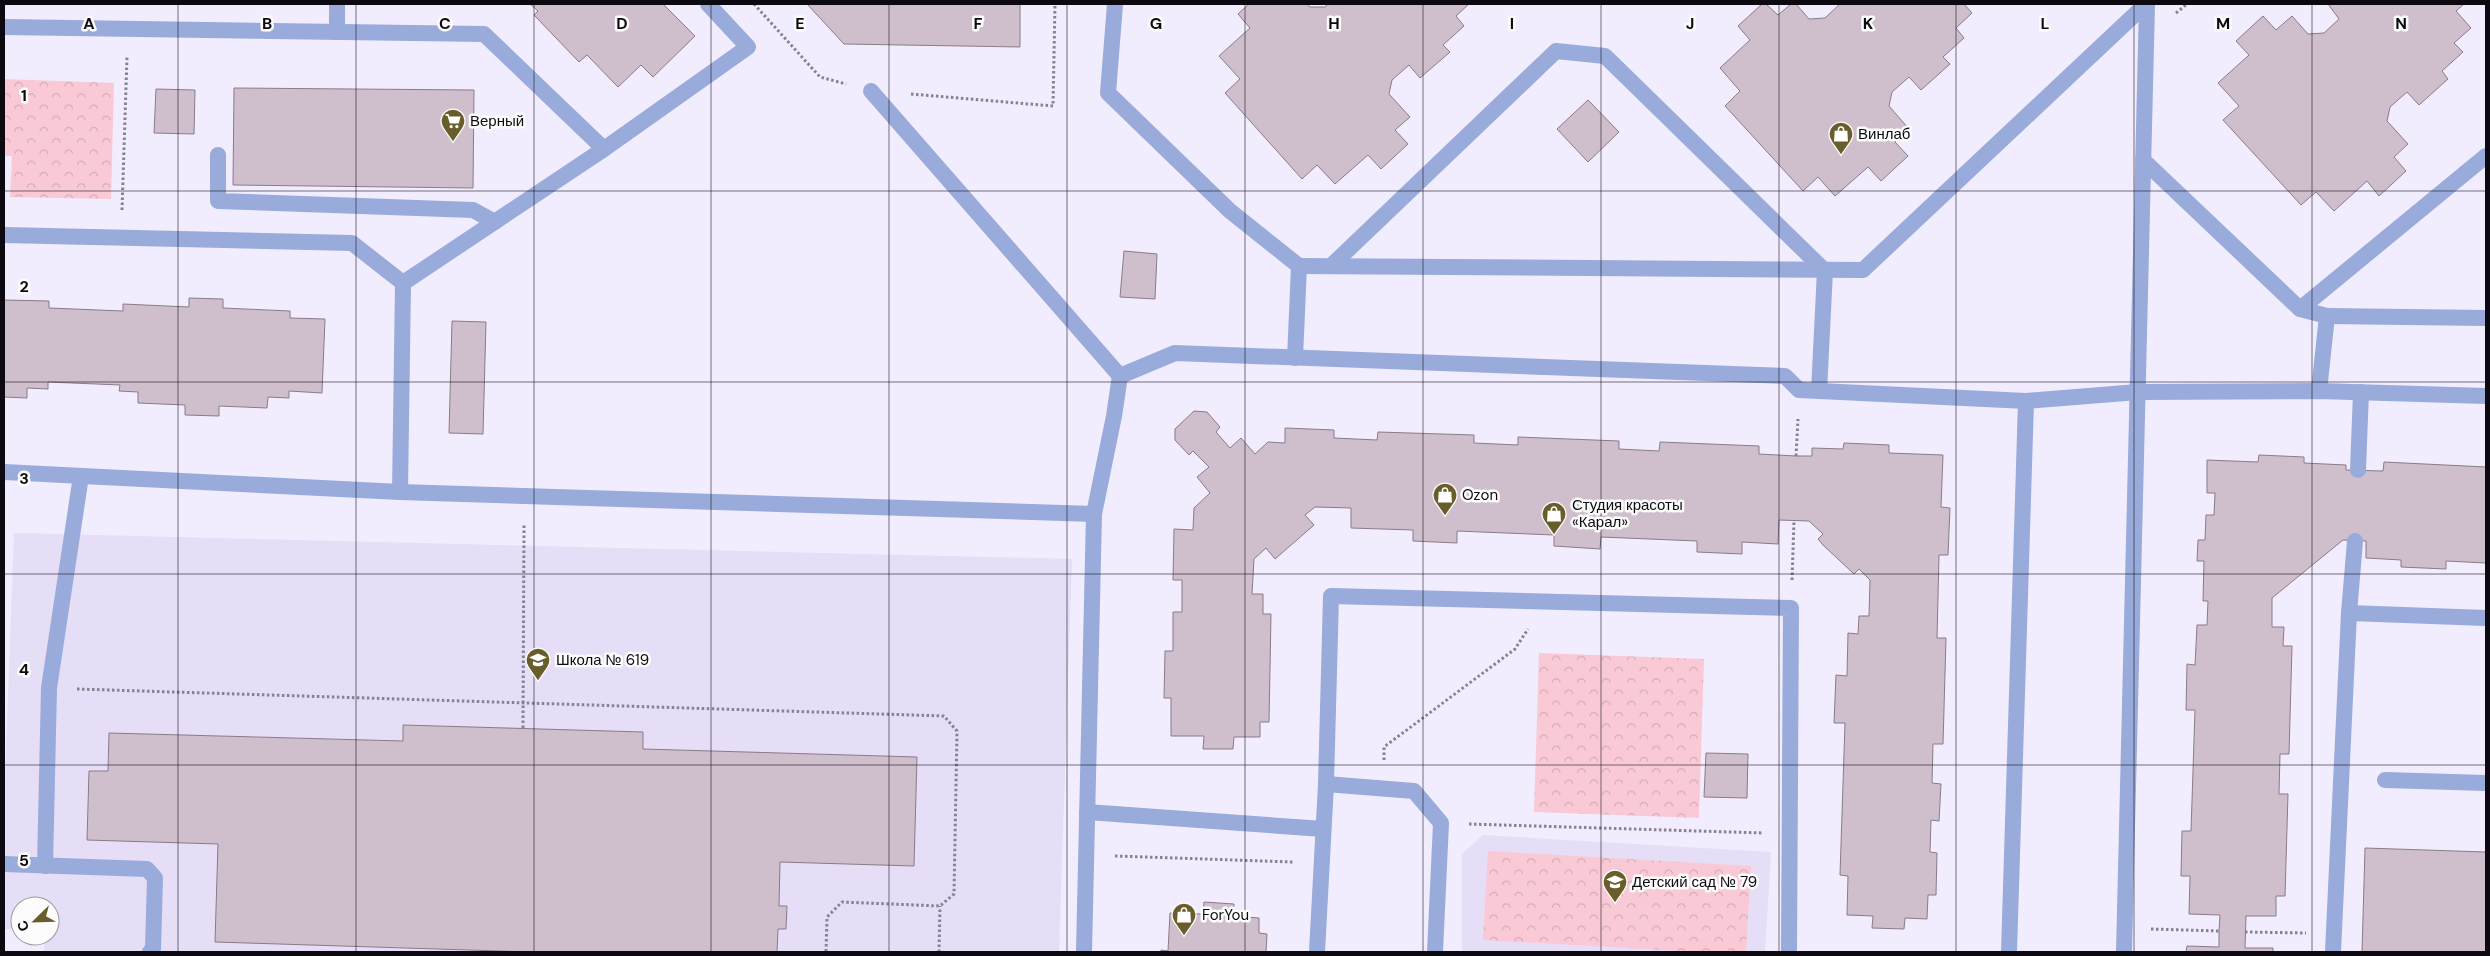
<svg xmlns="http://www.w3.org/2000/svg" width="2490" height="956" viewBox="0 0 2490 956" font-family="'DM Sans',sans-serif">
	<defs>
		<pattern id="park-crowns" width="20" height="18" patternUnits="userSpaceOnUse" patternTransform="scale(1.25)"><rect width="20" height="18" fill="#f9cad5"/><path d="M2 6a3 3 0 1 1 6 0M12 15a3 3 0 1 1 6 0" fill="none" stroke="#d4acb6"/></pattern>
	</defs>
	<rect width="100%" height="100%" fill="#f2ecff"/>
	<g fill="#e6ddf7">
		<path d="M14,533l1058,26 -13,393h-1015l1,-16h5v-30h-30v23h-16v-126z"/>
		<path d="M1483,835l288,17 -6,100h-303v-98z"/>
	</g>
	<g fill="url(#park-crowns)">
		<path d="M4,79l110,4 -3,116 -101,-2 2,-41h-8z"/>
		<path d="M1539,653l165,6 -5,159 -165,-6z"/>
		<path d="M1488,851l263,15 -5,86h-47l-216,-12z"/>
	</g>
	<g fill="#cfbfcd" stroke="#8a7b88">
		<path d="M530,4h133l32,32 -42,41 -12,-12 -23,22 -31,-32 -8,7 -45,-47 4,-4z"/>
		<path d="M807,4h213v43l-176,-3z"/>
		<path d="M1249,4h58l3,3h15l3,-3h141l-13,12 8,10 -21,19 7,7 -30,26 -11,-13 -17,15 -3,14 21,23 -15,13 13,14 -27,25 -13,-14 -33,29 -18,-19 -15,14 -77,-86 15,-14 -21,-23 31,-28 -12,-14z"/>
		<path d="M1762,4h4l12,11 13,-11h5l13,15 16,-1 15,-14h124l8,9 -16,15 8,10 -21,19 7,7 -29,26 -12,-13 -17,15 -3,14 20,23 -14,13 13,14 -27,25 -13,-14 -33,29 -17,-19 -15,14 -78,-85 15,-15 -20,-23 30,-28 -12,-14z"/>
		<path d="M2464,4l-8,7 15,17 -17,15 9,9 -21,19 6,8 -29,26 -12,-13 -17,15 -3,14 21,23 -14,13 12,14 -27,25 -12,-15 -33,30 -18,-19 -15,13 -78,-85 16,-14 -21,-23 31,-28 -13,-14 27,-25 13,14 16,-14 16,18 16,-1 15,-14 -11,-15z"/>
		<path d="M234,88l240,2 -1,98 -240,-3z"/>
		<path d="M156,89l39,1 -1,44 -40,-1z"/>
		<path d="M1588,100l31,32 -31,30 -31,-33z"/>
		<path d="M1124,251l33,3 -2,45 -35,-2z"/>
		<path d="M189,298l34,1v9l67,3v7l35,1 -3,74 -33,-2v7l-21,-1 -1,11 -48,-2v10l-34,-1v-10l-47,-2v-11l-19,-1 1,-6 -72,-3v7l-21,-1v10l-23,-1v-97l45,1v7l74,3v-7l66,3z"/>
		<path d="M452,321l34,1 -3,112 -34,-1z"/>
		<path d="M1194,411l13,1 13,15 -4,5 14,16 11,-10 14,16 13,-12 17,1v-15l49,2v8l43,2 1,-8 96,3v8l44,2v-8l101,4v8l40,2 1,-9 99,4v8l37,2h16v-8l31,1 1,-6 45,2v8l54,2 -2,52 9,1 -2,47h-9l-2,83h9l-3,106h-10l-1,39 9,1 -2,37 -8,-1 -1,32 7,1 -1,42h-8l-1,24 -22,-1 -1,11 -32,-1 1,-12 -26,-1 1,-39 -8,-1 5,-152h-11l2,-48 11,1 1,-43 10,1 1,-18h10l1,-36 -11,-11 -5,5 -31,-29 -5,-6 5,-5 -14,-13 -30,-1 -1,24 -36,-2v12l-45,-2v-11l-96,-4 -1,12 -46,-3v-11l-97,-4v12l-44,-2v-11l-62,-2v-20l-36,-1 -10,8 9,10 -39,34 -9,-11 -12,11 -2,35h11v20h8l-2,108h-9v15h-26l-1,12h-30l1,-13h-33v-38h-7l1,-47h8v-39h9v-32h-9l1,-51 19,1 1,-22 16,-15 -13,-16 12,-10 -16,-16 -4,4 -14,-15v-11z"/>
		<path d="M2259,455l45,2v6l42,2v5l37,1 1,-9 102,5v96l-40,-2v8l-45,-2v-7l-35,-2v-17l-23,-1 -71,58v29h12l-1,19h9l-3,108h-9l-1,40h9l-3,102h-9v20h-30l-1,32h28v4h-87l1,-6 32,1v-16l1,-16 -31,-1 1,-38h-9l1,-45h9l4,-121h-9l1,-46 8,1 2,-40h10l1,-24h-5l1,-40h-7l1,-21h7l1,-25h8l1,-22h-8v-33l51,2z"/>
		<path d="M403,725l240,7v17l274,8 -3,109 -134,-4 -1,44h8l-1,23h-8l-1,23h-245l-317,-10 3,-98 -131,-4 2,-69h19l1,-38 294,8z"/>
		<path d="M1706,753l42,1 -1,44 -43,-1z"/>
		<path d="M2365,848l121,4v100h-124z"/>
		<path d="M1204,902l30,2 -1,12 26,2v15l8,1 -1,18h-105v-2l7,1 2,-38 33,1z"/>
	</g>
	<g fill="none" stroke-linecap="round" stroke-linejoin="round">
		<g stroke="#86828f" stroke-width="3" stroke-dasharray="2.5 2.5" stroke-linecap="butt">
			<path d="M754,4l66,73 26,7"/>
			<path d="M2176,13l11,-9"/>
			<path d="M911,94l142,12 2,-102"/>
			<path d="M122,210l5,-153"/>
			<path d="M1796,456l2,-37"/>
			<path d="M1792,580l2,-59"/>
			<path d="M77,689l867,27 13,15 -3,163 -14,12 -98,-4 -15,15 -1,35"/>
			<path d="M523,728l1,-204"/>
			<path d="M1384,760v-13l131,-98 13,-20"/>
			<path d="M1469,824l294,9"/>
			<path d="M1115,856l178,6"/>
			<path d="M2151,929l68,2"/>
			<path d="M2245,932l61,1"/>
			<path d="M939,952l1,-46"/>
		</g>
		<g stroke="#99abda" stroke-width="16">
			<path d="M1115,4l-7,89 122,118 69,55 -4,92"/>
			<path d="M4,27l480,7 120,115"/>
			<path d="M337,32v-28"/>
			<path d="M871,91l249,285 55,-23 610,23 14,14 227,11 112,-9 181,-1 167,5"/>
			<path d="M218,155v46l255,9 22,12"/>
			<path d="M2143,160l157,149 27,7 -8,75"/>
			<path d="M4,235l348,8 51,40"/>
			<path d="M1299,266l564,4 283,-266"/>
			<path d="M1331,266l225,-215 49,5 220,215 -6,120"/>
			<path d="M2300,309l186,-153"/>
			<path d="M2327,316l159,2"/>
			<path d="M2358,470l3,-78"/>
			<path d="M4,472l396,20 694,22"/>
			<path d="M400,492l3,-209 201,-134 144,-102 -40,-43"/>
			<path d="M2349,613l137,5"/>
			<path d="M2385,780l101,3"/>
			<path d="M1326,784l5,-188 460,12 -2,344"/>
			<path d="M1087,812l236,17"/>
			<path d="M4,864l143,5 8,9 -2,71 -3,3"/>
			<path d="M45,866l4,-178 32,-212"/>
			<path d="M1084,952l10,-438 20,-98 6,-40"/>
			<path d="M1317,952l9,-168 88,7 27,32 -6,129"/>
			<path d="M2009,952l17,-551"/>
			<path d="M2124,952l23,-948"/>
			<path d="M2333,952l16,-339 6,-72"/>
		</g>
	</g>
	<path fill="none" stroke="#0c0a10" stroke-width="1" stroke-opacity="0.55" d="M178,4v948M356,4v948M534,4v948M711,4v948M889,4v948M1067,4v948M1245,4v948M1423,4v948M1601,4v948M1779,4v948M1956,4v948M2134,4v948M2312,4v948M4,191h2482M4,382h2482M4,574h2482M4,765h2482"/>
	<defs>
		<symbol id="supermarket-pin" viewBox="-11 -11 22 30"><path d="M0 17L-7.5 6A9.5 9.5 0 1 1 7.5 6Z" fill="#695e2b" stroke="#fcfcfc"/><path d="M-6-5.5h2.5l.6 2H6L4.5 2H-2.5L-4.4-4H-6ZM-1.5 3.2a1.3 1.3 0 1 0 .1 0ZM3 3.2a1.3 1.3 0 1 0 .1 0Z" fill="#fff"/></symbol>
		<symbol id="shop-pin" viewBox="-11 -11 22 30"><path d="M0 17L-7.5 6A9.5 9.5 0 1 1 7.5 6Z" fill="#695e2b" stroke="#fcfcfc"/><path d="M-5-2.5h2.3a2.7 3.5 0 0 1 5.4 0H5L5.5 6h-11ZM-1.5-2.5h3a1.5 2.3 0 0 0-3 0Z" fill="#fff"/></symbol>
		<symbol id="school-pin" viewBox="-11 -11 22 30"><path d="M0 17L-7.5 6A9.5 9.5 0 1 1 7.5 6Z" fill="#695e2b" stroke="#fcfcfc"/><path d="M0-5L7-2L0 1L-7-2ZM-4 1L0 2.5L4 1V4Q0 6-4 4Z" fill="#fff"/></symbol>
	</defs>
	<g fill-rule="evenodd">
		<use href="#supermarket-pin" x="439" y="107" width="28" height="38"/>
		<use href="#shop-pin" x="1827" y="120" width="28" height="38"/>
		<use href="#shop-pin" x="1431" y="481" width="28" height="38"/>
		<use href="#shop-pin" x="1540" y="500" width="28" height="38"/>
		<use href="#school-pin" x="524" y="646" width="28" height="38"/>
		<use href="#school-pin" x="1601" y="868" width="28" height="38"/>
		<use href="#shop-pin" x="1170" y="901" width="28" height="38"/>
	</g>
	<g text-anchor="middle" stroke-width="5" stroke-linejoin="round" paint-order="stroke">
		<g font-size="15" fill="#0c0a10" stroke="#fcfcfc" text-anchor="start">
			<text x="470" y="126">Верный</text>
			<text x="1858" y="139">Винлаб</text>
			<text x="1462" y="500">Ozon</text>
			<text x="1572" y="510">Студия красоты<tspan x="1572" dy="17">«Карал»</tspan></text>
			<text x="556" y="665">Школа № 619</text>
			<text x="1632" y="887">Детский сад № 79</text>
			<text x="1202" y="920">ForYou</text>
		</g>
	</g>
	<g font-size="16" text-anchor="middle" font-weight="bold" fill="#0c0a10" stroke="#fcfcfc" stroke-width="5" stroke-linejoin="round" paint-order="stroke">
		<text x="89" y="29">A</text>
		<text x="267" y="29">B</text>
		<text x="445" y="29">C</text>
		<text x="622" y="29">D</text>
		<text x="800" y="29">E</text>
		<text x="978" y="29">F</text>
		<text x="1156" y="29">G</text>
		<text x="1334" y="29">H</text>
		<text x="1512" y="29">I</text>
		<text x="1690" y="29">J</text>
		<text x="1868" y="29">K</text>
		<text x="2045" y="29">L</text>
		<text x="2223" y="29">M</text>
		<text x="2401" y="29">N</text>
		<text x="24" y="101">1</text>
		<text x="24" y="292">2</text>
		<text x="24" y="484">3</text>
		<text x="24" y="675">4</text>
		<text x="24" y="866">5</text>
	</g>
	<rect width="2490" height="956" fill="none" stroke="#0c0a10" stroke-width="10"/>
	<g transform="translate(35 921) rotate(247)"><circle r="24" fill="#fcfcfc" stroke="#9c9b9e"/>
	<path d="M0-4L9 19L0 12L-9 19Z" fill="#695e2b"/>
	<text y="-8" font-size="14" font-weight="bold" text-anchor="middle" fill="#0c0a10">С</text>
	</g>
</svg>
